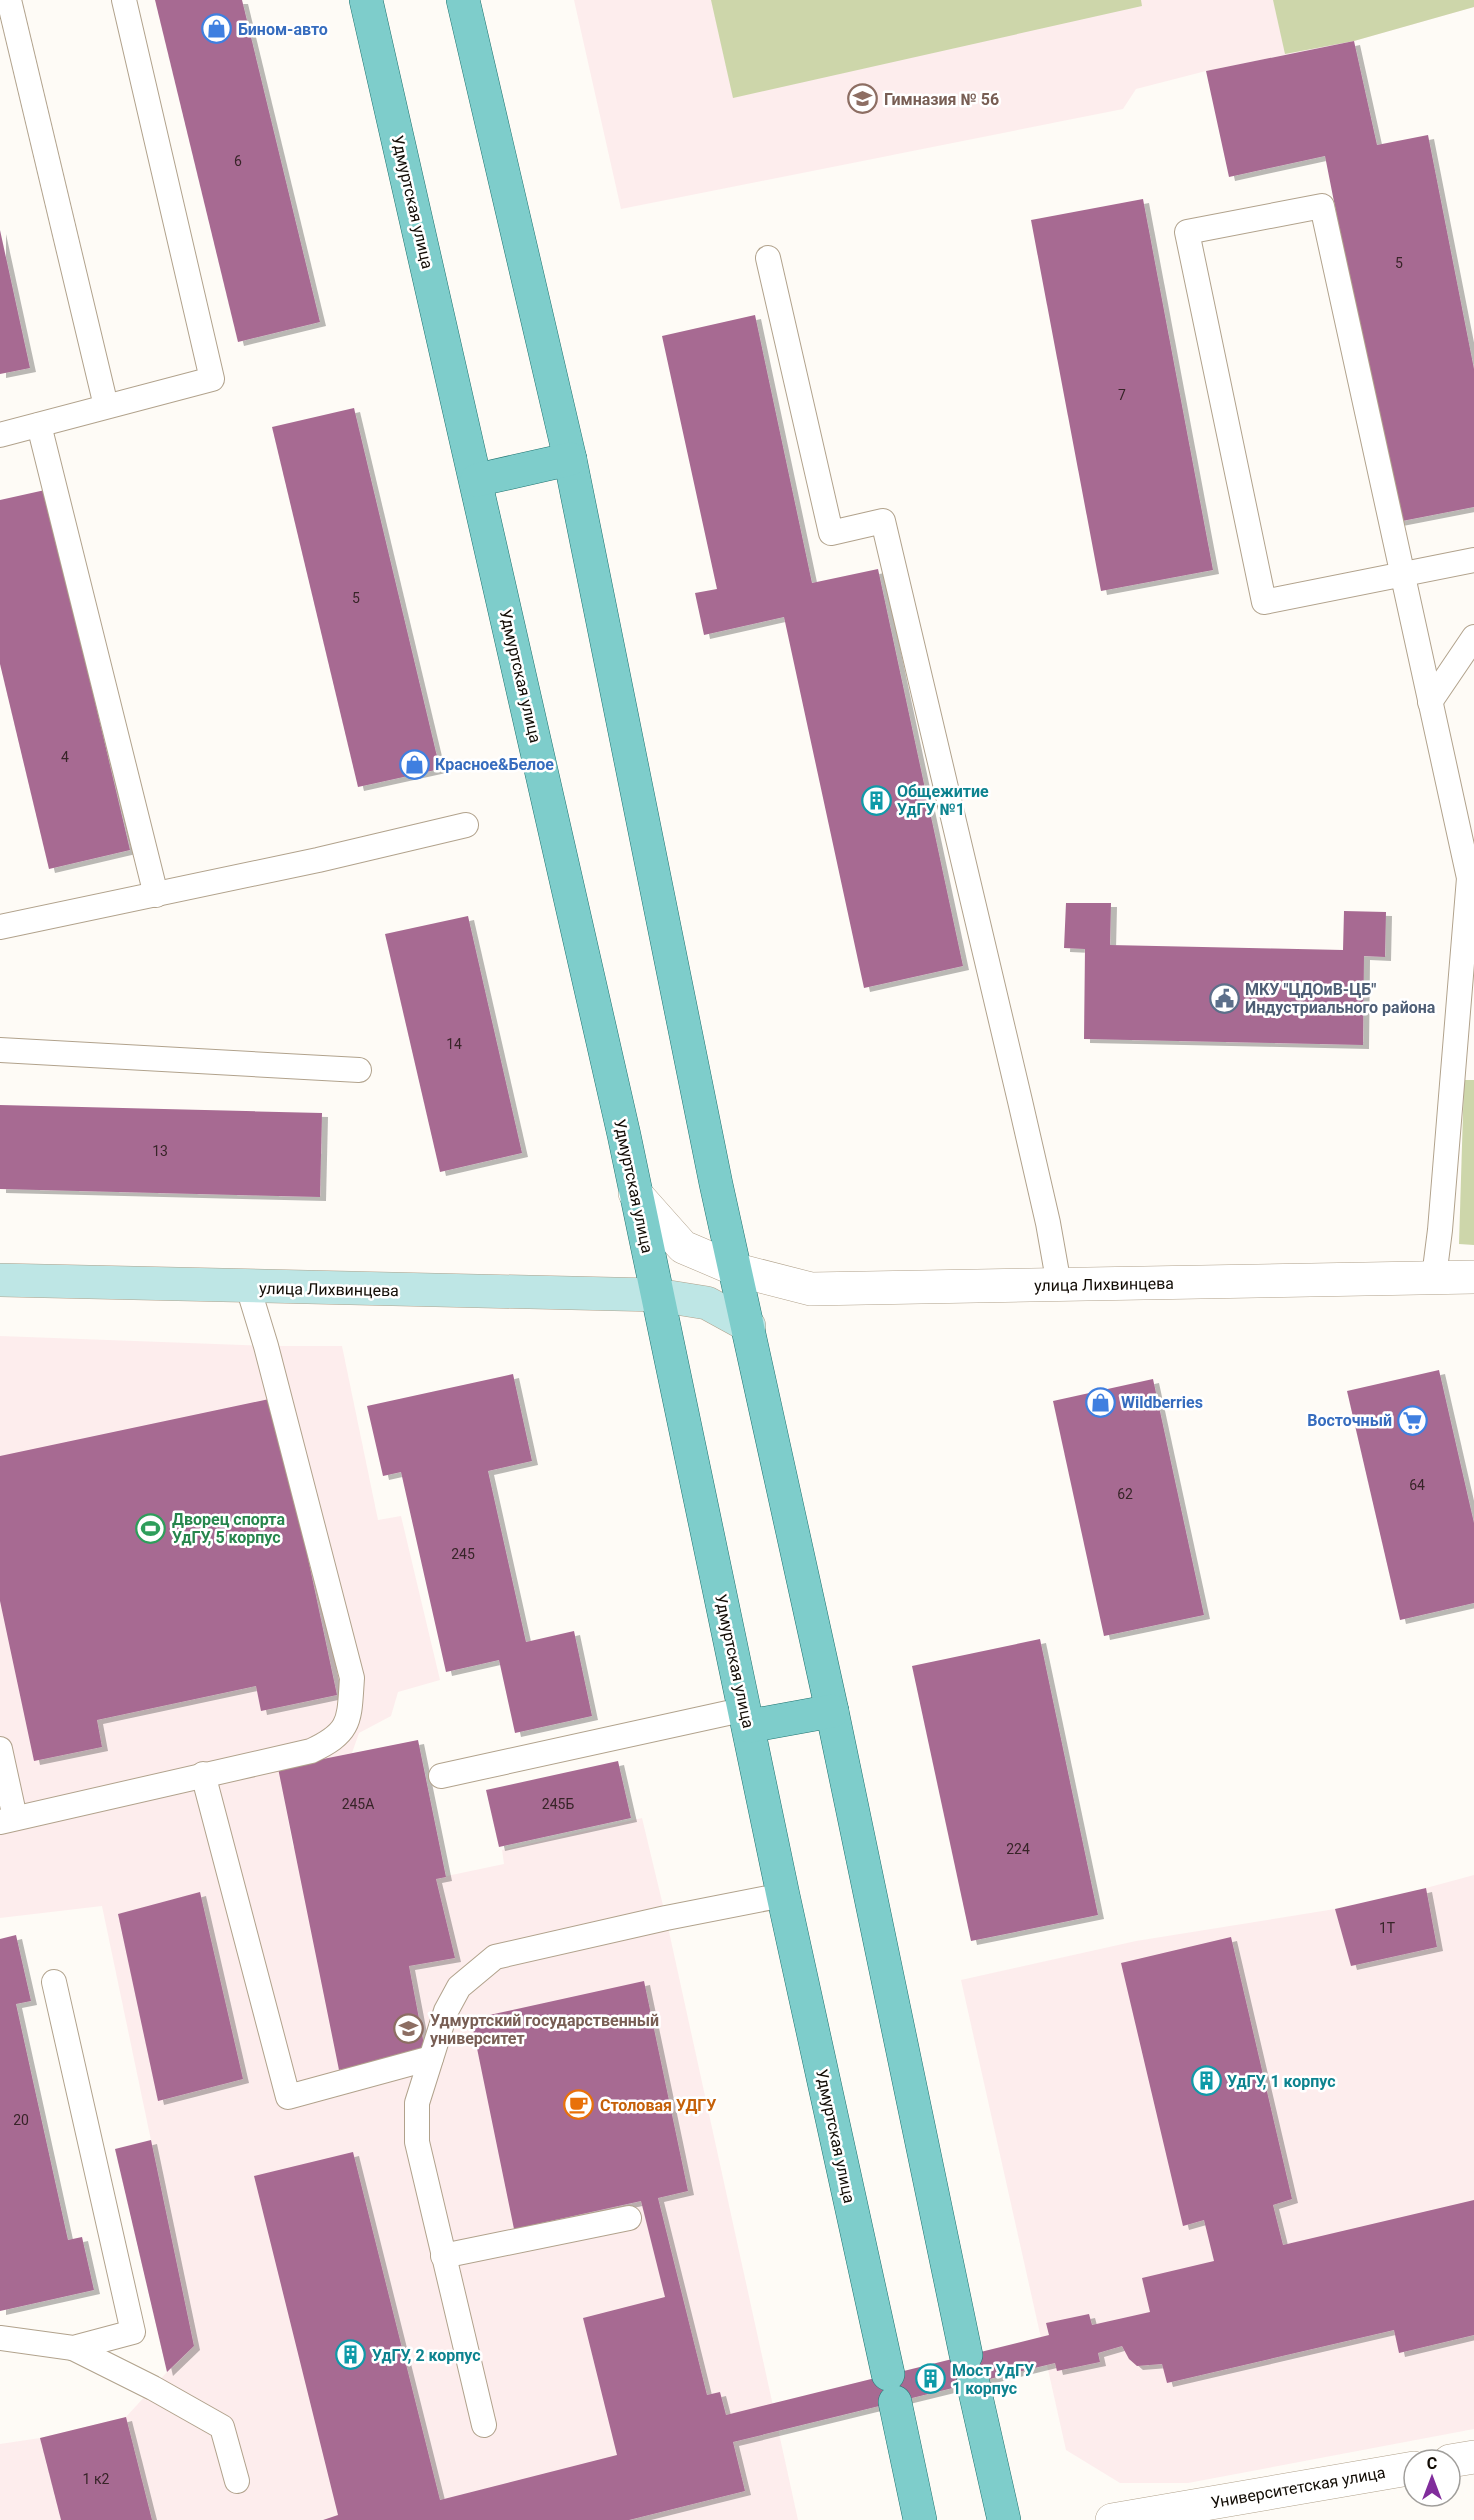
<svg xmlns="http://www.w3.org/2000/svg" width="1474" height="2520" viewBox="0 0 1474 2520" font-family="Roboto,sans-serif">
	<defs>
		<filter id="shadow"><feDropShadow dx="6" dy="4" stdDeviation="0" flood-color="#0004"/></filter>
	</defs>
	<rect width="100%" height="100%" fill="#fefbf6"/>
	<g fill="#fdeded">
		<path d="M574,0h900v7l-120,34 -148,30 -70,18 -13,20 -502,100z"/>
		<path d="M0,1336l266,10h76l36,174 23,-4 39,164 -42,12 -7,24 -32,17 -7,20 -73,16 14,78 39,-7 15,57 157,-33 -2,-14 140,-32 24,100 132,602h-798v-76l40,-6 86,-21 41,-45 27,-26 -92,-440 -102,12z"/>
		<path d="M1474,1875v554l-286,54h-68l-54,-33 -105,-470 175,-39 199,-32 16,56 86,-18 -11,-59z"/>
	</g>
	<g fill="#cdd6aa">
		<path d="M711,0h430l1,6 -409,92z"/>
		<path d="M1273,0h201v7l-120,34 -69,13z"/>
		<path d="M1464,1080h10v165l-15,-1z"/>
	</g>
	<g fill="#a76b92" filter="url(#shadow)">
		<path d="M155,0h87l78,322 -82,20z"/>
		<path d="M1354,41l23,104 51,-10 46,234v138l-77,15 -72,-366 -96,21 -23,-106z"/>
		<path d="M1143,199l70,371 -112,21 -70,-371z"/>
		<path d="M0,230l30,138 -30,6z"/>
		<path d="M755,315l57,268 66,-14 85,397 -99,22 -80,-371 -80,18 -9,-42 22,-4 -55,-253z"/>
		<path d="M354,408l86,361 -82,18 -86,-360z"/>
		<path d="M45,490l85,360 -81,19 -49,-205v-164z"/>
		<path d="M1066,903h45l-1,42 233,5 1,-39 42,1 -1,45 -21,-1 -1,89 -279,-6 1,-90 -21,-1z"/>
		<path d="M468,916l54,237 -82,19 -55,-238z"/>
		<path d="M0,1105l322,8 -2,84 -320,-8z"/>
		<path d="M1439,1370l35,153v80l-74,17 -53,-229z"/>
		<path d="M513,1374l19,87 -44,10 38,171 48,-11 18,85 -77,17 -16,-73 -53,12 -45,-200 -18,4 -16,-70z"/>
		<path d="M1153,1379l51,236 -100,21 -51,-235z"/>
		<path d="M274,1398l63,297 -76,16 -5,-25 -159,34 5,27 -68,14 -34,-160v-145z"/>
		<path d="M1040,1639l58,276 -127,26 -59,-275z"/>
		<path d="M418,1740l28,137 -10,2 19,79 -46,8 16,84 -86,20 -61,-302z"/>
		<path d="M618,1761l13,57 -132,29 -13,-57z"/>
		<path d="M1426,1888l11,59 -86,19 -16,-57z"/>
		<path d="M200,1892l43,187 -85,22 -40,-187z"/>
		<path d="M16,1935l15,66 -15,3 52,236 14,-3 12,53 -94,21v-372z"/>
		<path d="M1231,1937l61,262 -19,6 10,40 191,-45v135l-75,18 -5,-23 -227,53 -5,-19 -25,2 -8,-7 -7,-13 -24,7 2,9 -43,9 -2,-8 -322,79 12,49 -116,29h-306l15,-5 -84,-339 99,-24 87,348 177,-45 -34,-137 82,-21 -24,-96 -127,28 -43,-210 173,-38 44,210 -30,7 49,197 13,-3 6,23 323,-80 -3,-12 43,-9 3,11 58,-13 -8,-34 72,-17 -10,-41 -21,6 -62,-263z"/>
		<path d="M151,2140l43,206 -27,26 -52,-223z"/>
		<path d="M126,2417l26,103h-91l-21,-82z"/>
	</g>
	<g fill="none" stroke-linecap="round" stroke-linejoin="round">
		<defs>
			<g id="lane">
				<path d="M9,0l97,406"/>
				<path d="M768,258l63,275 52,-12 137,580 28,122 11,62"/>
				<path d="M39,425l117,470"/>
				<path d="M0,435l212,-56 -88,-379"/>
				<path d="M1430,702l44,-65"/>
				<path d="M0,927l318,-67 148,-35"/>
				<path d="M0,1050l359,20"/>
				<path d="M1434,1277l6,-47 29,-352 -147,-672 -135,26 77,370 210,-42"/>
				<path d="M0,1749l15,69"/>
				<path d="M203,1774l85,323 143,-39"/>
				<path d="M441,1776l305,-67"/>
				<path d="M0,1822l311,-71c41,-19 38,-31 41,-73l-86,-332 -18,-59"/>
				<path d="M443,2256l186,-38"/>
				<path d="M0,2338l73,10 60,-16 -79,-350"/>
				<path d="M73,2348l80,40 69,39 15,54"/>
				<path d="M484,2425l-67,-283v-39l29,-92 13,-24 36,-30 171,-39 117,-23"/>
			</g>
			<g id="street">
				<path d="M635,1193l48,54 54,23 74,19 663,-12"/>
				<path d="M1450,2461l24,-4"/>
				<path d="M1112,2520l302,-52"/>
			</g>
			<path id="secondary" d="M0,1280l657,15 50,8 42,23"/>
			<g id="primary">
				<path d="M366,0l258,1135 159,760 105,479"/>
				<path d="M463,0l107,459 146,725 116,527 134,644"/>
				<path d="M477,480l93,-21"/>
				<path d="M749,1726l83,-15"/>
				<path d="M973,2383l31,137"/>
				<path d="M895,2402l25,118"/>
			</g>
		</defs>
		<use href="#lane" stroke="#b1a28c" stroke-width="26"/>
		<use href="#street" stroke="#b1a28c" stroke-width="34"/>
		<use href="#secondary" stroke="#b1a28c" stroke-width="34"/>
		<use href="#primary" stroke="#207370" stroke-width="34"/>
		<use href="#lane" stroke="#fff" stroke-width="24"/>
		<use href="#street" stroke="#fff" stroke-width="33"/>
		<use href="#secondary" stroke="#bee6e5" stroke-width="33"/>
		<use href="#primary" stroke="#7ecdcb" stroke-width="33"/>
	</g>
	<defs>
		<symbol id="shop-ring" viewBox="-11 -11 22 22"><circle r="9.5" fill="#fff" stroke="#3f7fe0" stroke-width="1.5"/><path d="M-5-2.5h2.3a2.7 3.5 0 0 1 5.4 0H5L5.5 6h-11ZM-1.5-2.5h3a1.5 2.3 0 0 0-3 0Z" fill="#3f7fe0"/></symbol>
		<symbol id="school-ring" viewBox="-11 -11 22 22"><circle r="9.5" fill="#fff" stroke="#8d6e63" stroke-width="1.5"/><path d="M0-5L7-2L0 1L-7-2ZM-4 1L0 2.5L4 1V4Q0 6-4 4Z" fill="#8d6e63"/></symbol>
		<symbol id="building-ring" viewBox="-11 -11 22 22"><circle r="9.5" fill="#fff" stroke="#0f9aa8" stroke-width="1.5"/><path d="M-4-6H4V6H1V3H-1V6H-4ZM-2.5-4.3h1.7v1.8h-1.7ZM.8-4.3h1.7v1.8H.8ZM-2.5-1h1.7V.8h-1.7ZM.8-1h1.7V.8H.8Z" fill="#0f9aa8"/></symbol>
		<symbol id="civic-ring" viewBox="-11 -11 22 22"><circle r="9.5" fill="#fff" stroke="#5c6f8a" stroke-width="1.5"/><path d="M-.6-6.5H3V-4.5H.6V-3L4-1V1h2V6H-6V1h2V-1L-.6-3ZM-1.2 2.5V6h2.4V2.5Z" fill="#5c6f8a"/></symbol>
		<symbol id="supermarket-ring" viewBox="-11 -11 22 22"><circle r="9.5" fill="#fff" stroke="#3f7fe0" stroke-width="1.5"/><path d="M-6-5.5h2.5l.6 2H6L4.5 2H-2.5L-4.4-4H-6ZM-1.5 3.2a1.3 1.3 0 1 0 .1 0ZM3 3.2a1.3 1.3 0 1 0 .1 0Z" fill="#3f7fe0"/></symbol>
		<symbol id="stadium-ring" viewBox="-11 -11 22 22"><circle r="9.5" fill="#fff" stroke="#2e9e5b" stroke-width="1.5"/><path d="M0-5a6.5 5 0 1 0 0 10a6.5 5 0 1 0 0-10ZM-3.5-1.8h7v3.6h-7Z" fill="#2e9e5b"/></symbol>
		<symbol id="university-ring" viewBox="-11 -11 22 22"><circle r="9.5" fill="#fff" stroke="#8d6e63" stroke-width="1.5"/><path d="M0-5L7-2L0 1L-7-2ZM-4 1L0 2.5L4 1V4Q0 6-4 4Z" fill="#8d6e63"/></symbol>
		<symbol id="cafe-ring" viewBox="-11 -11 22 22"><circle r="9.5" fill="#fff" stroke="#e8710a" stroke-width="1.5"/><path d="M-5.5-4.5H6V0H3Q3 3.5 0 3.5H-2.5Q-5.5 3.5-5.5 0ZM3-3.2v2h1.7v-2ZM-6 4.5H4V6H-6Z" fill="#e8710a"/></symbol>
	</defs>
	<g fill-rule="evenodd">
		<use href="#shop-ring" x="200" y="12" width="33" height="33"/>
		<use href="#school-ring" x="846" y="82" width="33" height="33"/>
		<use href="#shop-ring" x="398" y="748" width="33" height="33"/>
		<use href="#building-ring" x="860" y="784" width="33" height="33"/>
		<use href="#civic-ring" x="1208" y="982" width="33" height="33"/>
		<use href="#shop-ring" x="1084" y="1386" width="33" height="33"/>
		<use href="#supermarket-ring" x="1396" y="1404" width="33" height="33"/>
		<use href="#stadium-ring" x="134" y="1512" width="33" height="33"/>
		<use href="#university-ring" x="392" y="2012" width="33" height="33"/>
		<use href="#building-ring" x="1190" y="2064" width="33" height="33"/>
		<use href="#cafe-ring" x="562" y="2088" width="33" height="33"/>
		<use href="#building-ring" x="334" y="2338" width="33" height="33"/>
		<use href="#building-ring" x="914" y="2362" width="33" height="33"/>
	</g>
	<g text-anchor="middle" stroke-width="5" stroke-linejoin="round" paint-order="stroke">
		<g font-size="14" fill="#372428">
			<text x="238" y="166">6</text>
			<text x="1399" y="268">5</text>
			<text x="1122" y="400">7</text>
			<text x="356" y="603">5</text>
			<text x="65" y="762">4</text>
			<text x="454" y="1049">14</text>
			<text x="160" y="1156">13</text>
			<text x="1417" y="1490">64</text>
			<text x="1125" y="1499">62</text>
			<text x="463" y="1559">245</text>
			<text x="358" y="1809">245А</text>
			<text x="558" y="1809">245Б</text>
			<text x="1018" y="1854">224</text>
			<text x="1387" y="1933">1Т</text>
			<text x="21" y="2125">20</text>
			<text x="96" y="2484">1 к2</text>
		</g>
		<g font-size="16" font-weight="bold" fill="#366cbe" stroke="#fff" text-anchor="start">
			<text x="238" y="35">Бином-авто</text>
			<text x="435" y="770">Красное&amp;Белое</text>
			<text x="1121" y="1408">Wildberries</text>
			<text x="1392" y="1426" text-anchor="end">Восточный</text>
		</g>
		<g font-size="16" font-weight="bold" fill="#785e54" stroke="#fff" text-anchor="start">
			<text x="884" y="105">Гимназия № 56</text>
			<text x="430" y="2026">Удмуртский государственный<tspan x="430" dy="18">университет</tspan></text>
		</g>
		<g font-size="16" fill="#120c05" stroke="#fff">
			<text transform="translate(413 202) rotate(77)" y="6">Удмуртская улица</text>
			<text transform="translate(521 676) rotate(77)" y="6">Удмуртская улица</text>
			<text transform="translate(634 1186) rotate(78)" y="6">Удмуртская улица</text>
			<text transform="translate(1104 1284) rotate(-1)" y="6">улица Лихвинцева</text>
			<text transform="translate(329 1289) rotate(1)" y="6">улица Лихвинцева</text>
			<text transform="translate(735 1661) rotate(78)" y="6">Удмуртская улица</text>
			<text transform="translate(836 2136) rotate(78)" y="6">Удмуртская улица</text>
			<text transform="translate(1298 2487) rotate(-10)" y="6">Университетская улица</text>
		</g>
		<g font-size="16" font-weight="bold" fill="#0d838f" stroke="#fff" text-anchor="start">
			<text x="897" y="797">Общежитие<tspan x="897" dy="18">УдГУ №1</tspan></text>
			<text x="1227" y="2087">УдГУ, 1 корпус</text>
			<text x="372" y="2361">УдГУ, 2 корпус</text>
			<text x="952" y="2376">Мост УдГУ<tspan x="952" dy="18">1 корпус</tspan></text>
		</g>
		<g font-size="16" font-weight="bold" fill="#4e5e75" stroke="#fff" text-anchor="start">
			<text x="1245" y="995">МКУ "ЦДОиВ-ЦБ"<tspan x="1245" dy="18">Индустриального района</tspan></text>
		</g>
		<g font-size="16" font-weight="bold" fill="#27864d" stroke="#fff" text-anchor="start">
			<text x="172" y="1525">Дворец спорта<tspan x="172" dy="18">УдГУ, 5 корпус</tspan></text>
		</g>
		<g font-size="16" font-weight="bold" fill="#c56008" stroke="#fff" text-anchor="start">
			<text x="600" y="2111">Столовая УДГУ</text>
		</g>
	</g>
	<g transform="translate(1432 2478)"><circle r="28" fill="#ffffff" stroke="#a09e9b" stroke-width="1.5"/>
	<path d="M0-4.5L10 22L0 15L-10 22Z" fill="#812d9c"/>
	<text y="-9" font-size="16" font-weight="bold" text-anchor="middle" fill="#120c05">С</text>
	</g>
</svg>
